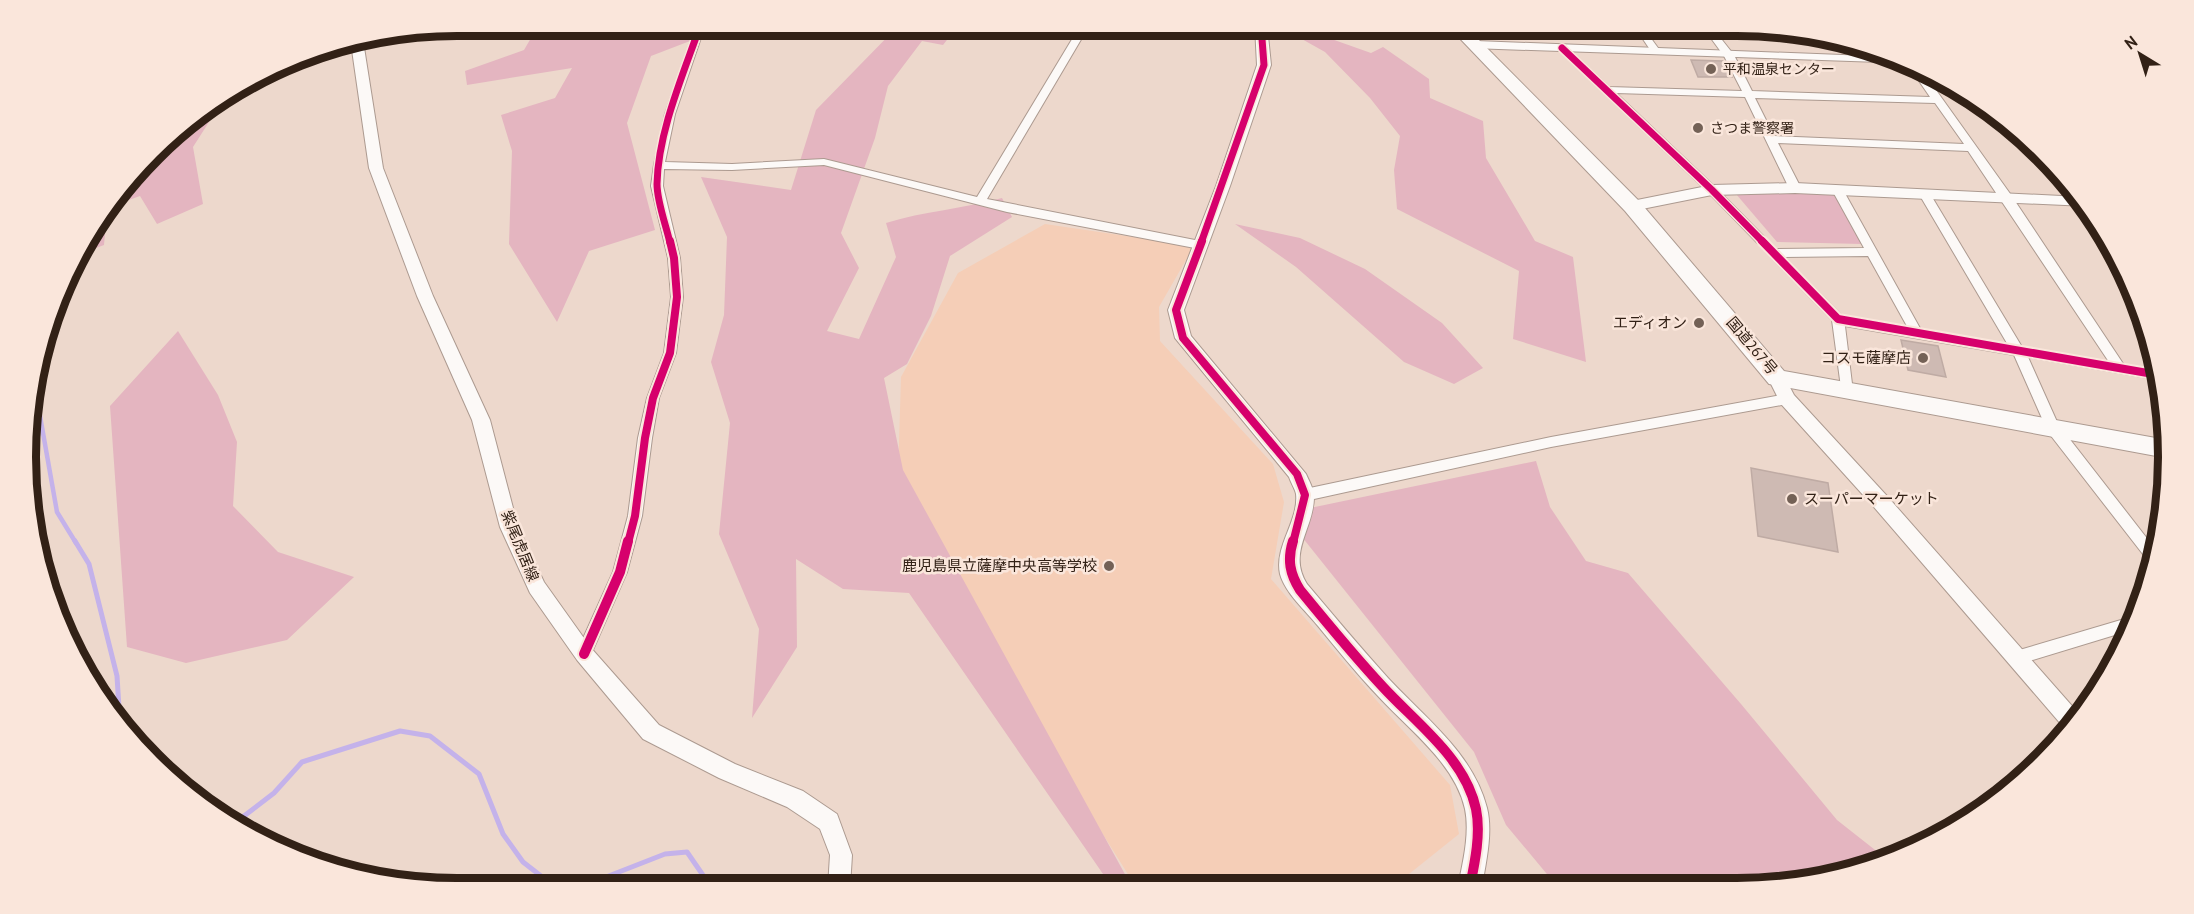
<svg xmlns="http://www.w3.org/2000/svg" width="2194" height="914" viewBox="0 0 2194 914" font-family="'PT Sans','Noto Sans JP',sans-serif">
	<rect width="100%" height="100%" fill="#edd8cc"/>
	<path fill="#f5ceb7" d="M1045,224l149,22 -35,61 1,34 113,123 11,38 -13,77 179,206 9,49 -65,52 -258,1 -133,-212 -105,-198 3,-100 57,-104z"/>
	<g fill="#e4b5c0">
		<path d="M538,26h146l6,15 -39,15 -24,67 28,107 -66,21 -32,71 -48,-78 3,-93 -11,-36 54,-17 17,-30 -105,17 -2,-14 59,-21z"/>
		<path d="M898,26h60l-15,19 -21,-4 -34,45 -13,52 -34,95 18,35 -32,63 32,8 37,-82 -10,-34c38,-12 77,-14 116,-25l10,19 -62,39 -19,60 -24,48 -23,14 19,92 229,417h-20l-203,-294 -66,-4 -47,-30 1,88 -45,71 7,-89 -40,-95 11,-111 -19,-61 13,-47 3,-78 -26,-60 90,13 25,-80z"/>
		<path d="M1294,26h22l7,10 48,17 12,-6 46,32 1,19 53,23 3,37 49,83 38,16 13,105 -73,-23 6,-68 -122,-62 -3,-39 6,-34 -30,-38 -45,-46 -25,-14z"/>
		<path d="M216,101v10l-23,36 10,57 -46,20 -17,-28 -28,10 61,-74z"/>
		<path d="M1800,191l35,3 27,50 -85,-2 -41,-48z"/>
		<path d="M107,212l-3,33 -27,10 6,-13z"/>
		<path d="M1235,224l65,14 65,31 77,54 41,45 -29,16 -50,-22 -108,-95z"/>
		<path d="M178,331l40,64 19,47 -4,64 45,46 76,25 -67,63 -101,23 -59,-16 -17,-241z"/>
		<path d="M1536,461l14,46 36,54 42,12 113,131 96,116 47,37 -90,28h-238l-50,-60 -32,-73 -172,-215 8,-29z"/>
	</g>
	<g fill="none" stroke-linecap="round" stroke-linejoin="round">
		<path stroke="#c4b2ea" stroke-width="4.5" d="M34,382l23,130 19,31"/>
		<g stroke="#c4b2ea" stroke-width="5">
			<path d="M75,541l14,23 28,112 3,48"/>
			<path d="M231,819l13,-3 30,-23 28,-31 98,-31 30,5 49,38 24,60 20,28 27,21 33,3 82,-32 22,-2 20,29"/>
		</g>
	</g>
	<g fill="#cebab3" stroke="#bfaba4" stroke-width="1.5">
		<path d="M1691,60l32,1 9,16h-34z"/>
		<path d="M1901,340l37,6 8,31 -38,-7z"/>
		<path d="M1751,468l77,15 10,69 -80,-16z"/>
	</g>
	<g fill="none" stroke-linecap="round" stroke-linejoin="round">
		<defs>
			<g id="street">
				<path d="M696,26h9l-30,88 -10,48 67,2 92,-5 153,38 103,-171h9l-102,173 213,42 6,4 -6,4 -193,-37 -183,-47 -92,5 -68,-1 -1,17 17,72 3,39 -7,56 -17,45 -7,40 -10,78 -15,56 -38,87 -5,2 -5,-2 -3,-5 37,-82 15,-56 10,-78 9,-40 17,-45 7,-56 -3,-39 -17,-72 3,-21 11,-51z"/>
				<path d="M1634,26h8l19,26 -2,2h-6z"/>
				<path d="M1702,26h9l23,29 18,36 178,6 -22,-32 1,-1 12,5 90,126 113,170 34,5 1,10 -131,-23 30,67 98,126 -3,14 -4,-2 -101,-130 -34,-77 -169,-29 8,66 -6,5 -5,-2 -10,-75 -124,-128 -151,-144 8,-2 44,41 133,4 -18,-35zM1616,93l129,4 44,91 6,4 6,-4 -23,-45 190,8 141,211 -87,-15 -93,-155 -4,-2 -6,4 89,151 -87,-15 -79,-142 -4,-2 -6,4 32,58 -88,1 -60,-61zM1755,98l180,5 29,41 -190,-8zM1868,256l40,72 -66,-12 -58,-59z"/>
				<path d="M1787,394l6,5 -6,5 -236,43 -246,54 -5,-2 -2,-4 2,-4 5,-2 246,-52z"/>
				<path d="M2131,617l3,2 -6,12 -112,34 -5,-2 -3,-5 3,-5 5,-2z"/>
			</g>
			<g id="secondary">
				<path d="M1255,26h12l4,39 -41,121 -46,124 7,26 115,138c3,7 8,15 8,23 0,32 -27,55 -7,87 27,32 53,63 81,94 37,40 85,75 99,130 6,24 -1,54 -5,78h-24c5,-24 12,-53 7,-77 -10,-46 -58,-81 -88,-114 -21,-22 -40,-46 -59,-69 -12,-15 -33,-33 -38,-52 -6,-28 19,-53 16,-80 -1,-5 -5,-11 -7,-17l-114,-139 -7,-28 48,-124 41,-121z"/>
				<path d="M363,41l20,127 50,128 57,124 28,107 26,55 47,66 68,77 76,39 68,27 34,23 15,41 -2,32h-22l2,-32 -10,-26 -33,-22 -68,-29 -76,-39 -66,-79 -47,-67 -30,-66 -28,-107 -55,-124 -48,-128 -18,-125z"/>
				<path d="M1476,41l418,16 15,6 -438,-15 -1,-3z"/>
				<path d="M1795,183l286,14 6,9 -292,-13 -83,2 -80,16 -7,-5 7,-5 80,-16z"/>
				<path d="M1777,372l6,2 11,21 93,101 193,219 -14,15 -193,-224 -92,-102 -13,-26 3,-4z"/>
			</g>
			<path id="highway" d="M1448,26h17l174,175 145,170 383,69v18l-398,-74 -144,-173z"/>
		</defs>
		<use href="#street" stroke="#ac9a90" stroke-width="2"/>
		<use href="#secondary" stroke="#ac9a90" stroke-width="2"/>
		<use href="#highway" stroke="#ac9a90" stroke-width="2"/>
		<use href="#street" fill="#fcf9f7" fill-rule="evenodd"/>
		<use href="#secondary" fill="#fcf9f7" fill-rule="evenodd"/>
		<use href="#highway" fill="#fcf9f7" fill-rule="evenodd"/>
		<defs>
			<g id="cycleway-far2">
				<path d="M1562,48l150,142 52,53"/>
				<path d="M670,243c-4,-18 -13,-41 -13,-59 1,-52 26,-109 43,-158"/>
				<path d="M1201,243l63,-178 -3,-39"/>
			</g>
			<g id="cycleway-far1">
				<path d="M1202,241l-26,69 7,28 114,136 8,21 -12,48"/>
				<path d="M1762,241l76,78 321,56"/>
				<path d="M628,543l7,-27 10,-78 8,-40 17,-45 7,-56 -3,-39 -4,-17"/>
			</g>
			<g id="cycleway">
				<path d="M1293,541c-6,19 -3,33 7,49 27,33 54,66 83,97 33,36 82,71 93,122 5,24 -1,53 -6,77"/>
				<path d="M584,654l36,-82 8,-31"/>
			</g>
		</defs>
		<use href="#cycleway-far2" stroke="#fae6db" stroke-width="10"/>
		<use href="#cycleway-far1" stroke="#fae6db" stroke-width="12"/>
		<use href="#cycleway" stroke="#fae6db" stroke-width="14"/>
		<use href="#cycleway-far2" stroke="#d6006c" stroke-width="7"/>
		<use href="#cycleway-far1" stroke="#d6006c" stroke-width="8"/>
		<use href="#cycleway" stroke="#d6006c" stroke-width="10"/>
	</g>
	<g fill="#736156" stroke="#fae6db" stroke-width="2">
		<circle cx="1711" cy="69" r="6"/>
		<circle cx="1698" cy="128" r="6"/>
		<circle cx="1699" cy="323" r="6"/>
		<circle cx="1923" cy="358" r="6"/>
		<circle cx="1792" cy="499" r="6"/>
		<circle cx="1109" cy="566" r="6"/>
	</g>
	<g text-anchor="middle" stroke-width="5" stroke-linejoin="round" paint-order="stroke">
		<g font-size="14" fill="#322116" stroke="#fae6db" text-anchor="start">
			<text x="1723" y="74">平和温泉センター</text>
			<text x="1710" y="133">さつま警察署</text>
		</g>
		<g font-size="15" fill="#322116" stroke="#fae6db" text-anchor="end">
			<text x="1687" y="328">エディオン</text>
			<text x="1911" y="363">コスモ薩摩店</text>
			<text x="1804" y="504" text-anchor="start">スーパーマーケット</text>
			<text x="1097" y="571">鹿児島県立薩摩中央高等学校</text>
		</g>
		<g font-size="15" fill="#322116" stroke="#fae6db">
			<text transform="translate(1752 346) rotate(50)" y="5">国道267号</text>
			<text transform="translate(520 546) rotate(68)" y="5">紫尾虎居線</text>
		</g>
	</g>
	<path d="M0 0H2194V914H0ZM457 36H1737A421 421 0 0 1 2158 457V457A421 421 0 0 1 1737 878H457A421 421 0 0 1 36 457V457A421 421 0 0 1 457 36Z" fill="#fae6db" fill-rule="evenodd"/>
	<path fill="none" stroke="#322116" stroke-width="8" d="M457 36H1737A421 421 0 0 1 2158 457V457A421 421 0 0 1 1737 878H457A421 421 0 0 1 36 457V457A421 421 0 0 1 457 36Z"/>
	<g transform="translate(2140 54) rotate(322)" stroke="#fae6db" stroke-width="4.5" paint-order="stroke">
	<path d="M0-4.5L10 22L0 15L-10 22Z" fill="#322116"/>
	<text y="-9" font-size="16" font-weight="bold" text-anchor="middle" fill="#322116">N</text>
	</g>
</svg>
